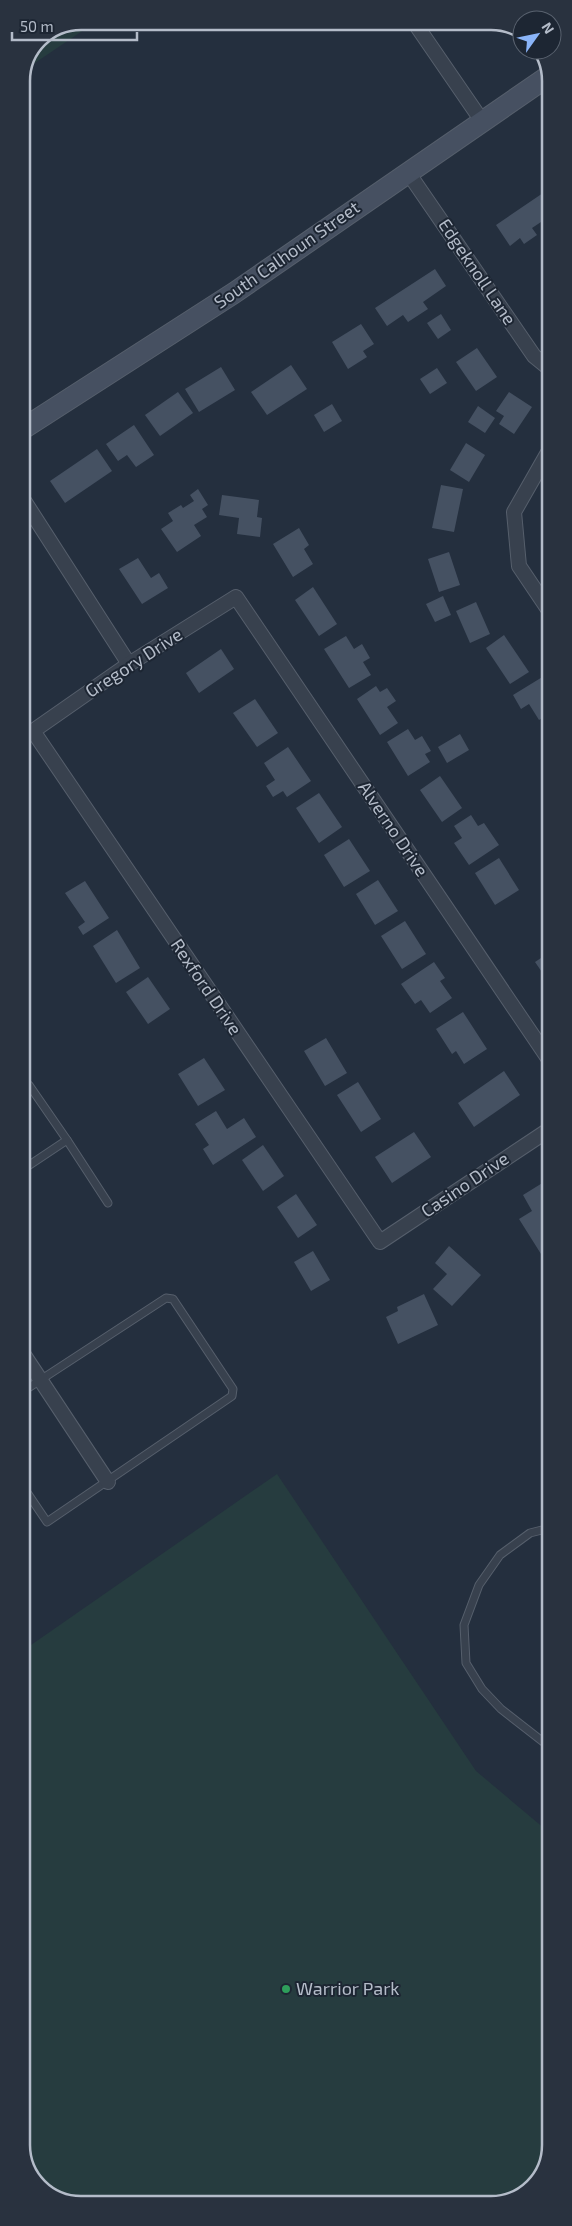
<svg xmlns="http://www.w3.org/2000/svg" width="572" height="2226" viewBox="0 0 572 2226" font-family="'Exo 2',sans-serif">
	<rect width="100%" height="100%" fill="#242f3e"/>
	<g fill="#263c3f">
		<path d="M81,21h16l-71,48 13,-30z"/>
		<path d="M277,1474l199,297 75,63v311l-15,39 -34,20h-428l-33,-14 -19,-34v-515l9,4z"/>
	</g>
	<g fill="#455162">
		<path d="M543,193l7,10v13l-18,12 5,7 -13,9 -4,-6 -10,8 -14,-21z"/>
		<path d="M435,269l11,17 -23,16 5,7 -20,13 -5,-7 -16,11 -12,-18z"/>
		<path d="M550,288v15l-7,-10z"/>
		<path d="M441,314l10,16 -13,9 -11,-16z"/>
		<path d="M361,324l13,20 -11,7 4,6 -19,12 -16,-27z"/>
		<path d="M477,348l20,29 -21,14 -20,-29z"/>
		<path d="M291,365l16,24 -40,26 -16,-23z"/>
		<path d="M221,367l14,23 -36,22 -14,-23z"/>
		<path d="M437,368l10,15 -17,11 -10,-15z"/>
		<path d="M178,392l15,21 -33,23 -15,-21z"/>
		<path d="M509,392l23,15 -18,27 -15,-10 5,-8 -8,-5z"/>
		<path d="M332,404l10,17 -18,11 -10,-17z"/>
		<path d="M478,406l17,12 -10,15 -17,-11z"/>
		<path d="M134,425l20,30 -18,12 -9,-12 -9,6 -12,-17z"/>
		<path d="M466,443l19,12 -16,27 -19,-12z"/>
		<path d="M97,449l15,22 -47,32 -15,-22z"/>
		<path d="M441,485l22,4 -9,43 -22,-4z"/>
		<path d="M198,489l10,16 -6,4 5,8 -13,8 7,11 -24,16 -16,-23 12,-8 -5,-8 13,-8 2,3 11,-7 -4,-6z"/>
		<path d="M222,495l37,5 -2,17 5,1 -2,19 -23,-3 2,-16 -20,-3z"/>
		<path d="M299,528l10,17 -5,4 9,15 -20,13 -20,-33z"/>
		<path d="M449,552l11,33 -21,7 -11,-33z"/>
		<path d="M138,558l13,20 8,-5 9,15 -26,16 -23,-35z"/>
		<path d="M313,587l24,37 -18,12 -24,-36z"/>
		<path d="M443,596l8,19 -16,7 -9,-18z"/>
		<path d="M476,602l14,32 -20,9 -14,-32z"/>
		<path d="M504,635l25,37 -19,12 -24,-36z"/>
		<path d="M346,636l8,13 8,-5 8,14 -7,4 8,13 -22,13 -25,-39z"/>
		<path d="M221,649l13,20 -35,24 -13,-20z"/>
		<path d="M544,676l6,9v28l-11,7 -10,-16 -8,5 -8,-14z"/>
		<path d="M376,686l4,6 7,-4 9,13 -9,6 11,16 -18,12 -23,-36z"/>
		<path d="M255,699l23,34 -21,14 -24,-34z"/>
		<path d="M550,723v11l-5,-8z"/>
		<path d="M408,729l7,11 7,-4 9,15 -6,3 5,8 -22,14 -21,-34z"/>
		<path d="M460,734l9,16 -22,13 -9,-16z"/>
		<path d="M288,747l23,34 -24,16 -4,-6 -10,6 -7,-11 9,-6 -11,-17z"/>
		<path d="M440,776l22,32 -20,14 -22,-32z"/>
		<path d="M550,782v11l-5,-8z"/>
		<path d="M319,793l23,34 -23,16 -23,-35z"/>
		<path d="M471,815l7,11 6,-3 15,22 -30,20 -15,-22 8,-5 -8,-12z"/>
		<path d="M349,839l21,32 -26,16 -20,-32z"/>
		<path d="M499,858l20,32 -24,15 -20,-32z"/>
		<path d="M378,880l20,31 -23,14 -19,-31z"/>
		<path d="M85,881l24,37 -26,17 -5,-8 7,-5 -20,-29z"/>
		<path d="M405,921l21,33 -24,15 -21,-33z"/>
		<path d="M117,930l23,38 -24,15 -23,-37z"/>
		<path d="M550,952v27l-2,2 -13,-19z"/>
		<path d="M434,962l11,16 -5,3 12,17 -22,15 -9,-13 -6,4 -14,-20z"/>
		<path d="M148,977l22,32 -22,15 -22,-32z"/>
		<path d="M463,1012l24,37 -23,15 -8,-13 -4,3 -16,-25z"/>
		<path d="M326,1038l21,35 -22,13 -21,-35z"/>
		<path d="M204,1058l21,32 -27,16 -20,-32z"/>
		<path d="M504,1071l16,24 -46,32 -16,-24z"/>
		<path d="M358,1082l23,37 -20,13 -24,-37z"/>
		<path d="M216,1111l11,18 17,-11 12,19 -43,28 -10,-16 6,-4 -14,-21z"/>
		<path d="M414,1132l17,25 -39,26 -17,-26z"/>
		<path d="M263,1145l21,31 -21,15 -21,-31z"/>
		<path d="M544,1182l6,10v17l-3,2 3,5v32l-9,6 -22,-35 13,-8 -9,-16z"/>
		<path d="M296,1194l21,31 -19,13 -21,-31z"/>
		<path d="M449,1246l32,29 -29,31 -19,-17 14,-15 -12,-11z"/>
		<path d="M313,1251l17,29 -19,11 -17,-29z"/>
		<path d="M424,1294l14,31 -40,19 -12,-27 12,-6 -1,-4z"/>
	</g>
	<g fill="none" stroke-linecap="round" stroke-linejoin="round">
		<defs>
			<g id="lane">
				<path d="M29,1085l38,55"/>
				<path d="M22,1170l45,-30 41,63"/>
				<path d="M22,1392l144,-94 7,1 60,90 -1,7 -185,126 -25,-37"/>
				<path d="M550,1528l-20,5 -30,22 -21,30 -15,40 2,38 16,26 19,20 50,39"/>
			</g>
			<g id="street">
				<path d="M414,22l68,99"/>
				<path d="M407,171l127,185 16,13"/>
				<path d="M550,449l-36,63 5,54 31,46"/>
				<path d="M21,496l108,168"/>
				<path d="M550,1061l-314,-464 -107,67 -96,67 347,511 170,-113"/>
				<path d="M22,1352l86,130"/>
			</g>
			<path id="secondary" d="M21,430l213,-137 316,-218"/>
		</defs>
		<use href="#lane" stroke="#565f6c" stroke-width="9"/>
		<use href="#street" stroke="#565f6c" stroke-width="16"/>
		<use href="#secondary" stroke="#565f6c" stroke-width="22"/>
		<use href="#lane" stroke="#38414e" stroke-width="7"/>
		<use href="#street" stroke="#38414e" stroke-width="14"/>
		<use href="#secondary" stroke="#465061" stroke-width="20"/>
	</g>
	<circle fill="#2e9e5b" stroke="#1d2633" stroke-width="2" cx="286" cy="1989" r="5"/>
	<g text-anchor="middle" stroke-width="4" stroke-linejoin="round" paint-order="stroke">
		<g font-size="18" fill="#b4bcc9" stroke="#1d2633">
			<text transform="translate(287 255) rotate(-35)" y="6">South Calhoun Street</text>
			<text transform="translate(477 272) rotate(56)" y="6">Edgeknoll Lane</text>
			<text transform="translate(134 663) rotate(-33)" y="6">Gregory Drive</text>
			<text transform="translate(393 829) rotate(56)" y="6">Alverno Drive</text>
			<text transform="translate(206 987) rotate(56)" y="6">Rexford Drive</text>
			<text transform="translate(465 1185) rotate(-34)" y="6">Casino Drive</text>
		</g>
		<g font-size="18" fill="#b4bcc9" stroke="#1d2633" text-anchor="start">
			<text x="296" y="1995">Warrior Park</text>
		</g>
	</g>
	<path d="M0 0H572V2226H0ZM81 30H491A51 51 0 0 1 542 81V2145A51 51 0 0 1 491 2196H81A51 51 0 0 1 30 2145V81A51 51 0 0 1 81 30Z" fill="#29323f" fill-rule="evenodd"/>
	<path fill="none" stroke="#b4bcc9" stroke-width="2.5" d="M81 30H491A51 51 0 0 1 542 81V2145A51 51 0 0 1 491 2196H81A51 51 0 0 1 30 2145V81A51 51 0 0 1 81 30Z"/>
	<g transform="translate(537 35) rotate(57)"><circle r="24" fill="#1d2633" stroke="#59626f"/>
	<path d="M0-4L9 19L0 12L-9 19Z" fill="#8ab4f8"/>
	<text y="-8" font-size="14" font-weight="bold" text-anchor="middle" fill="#b4bcc9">N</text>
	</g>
	<path d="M12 32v8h125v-8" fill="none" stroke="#b4bcc9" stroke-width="2.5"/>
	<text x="20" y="32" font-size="15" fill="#b4bcc9" stroke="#1d2633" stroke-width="4" paint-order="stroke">50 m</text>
</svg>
